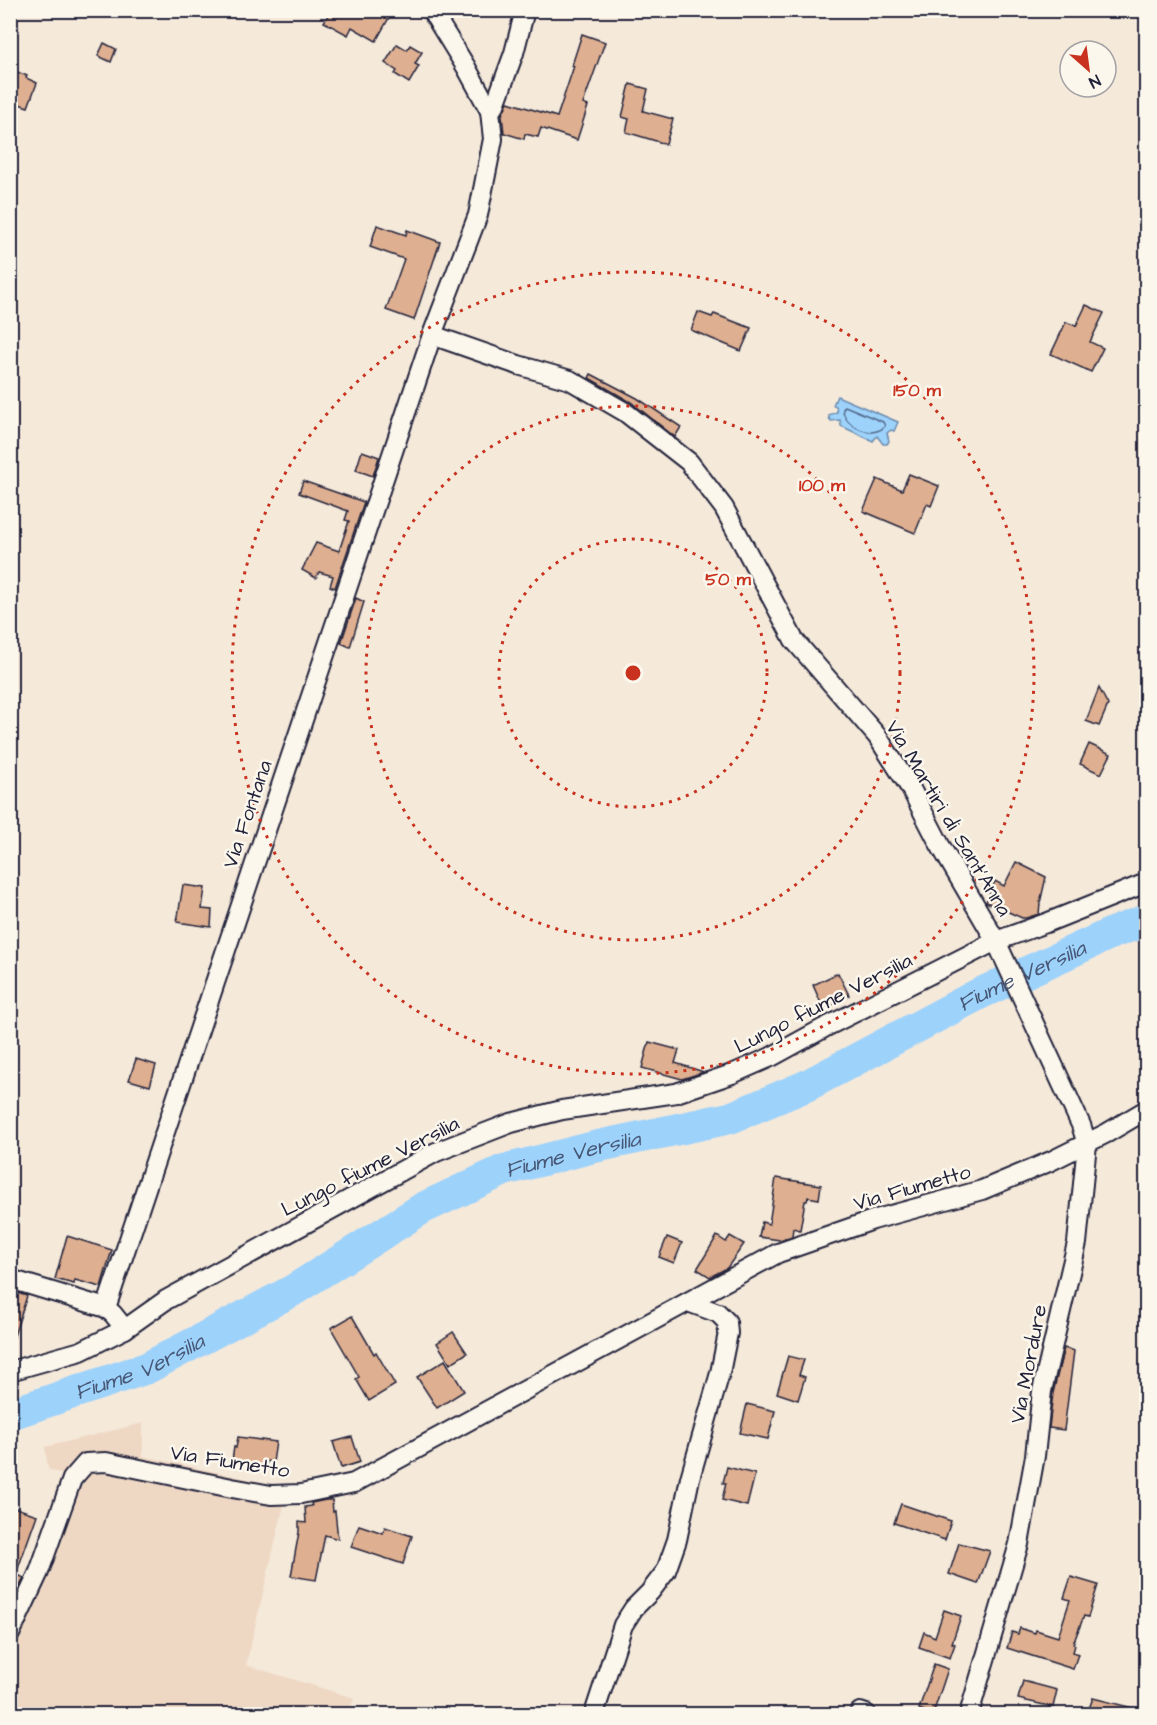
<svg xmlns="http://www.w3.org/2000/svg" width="1157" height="1725" viewBox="0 0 1157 1725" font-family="'Architects Daughter',sans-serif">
	<rect width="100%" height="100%" fill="#f5e9da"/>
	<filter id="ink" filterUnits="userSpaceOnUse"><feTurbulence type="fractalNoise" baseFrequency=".0167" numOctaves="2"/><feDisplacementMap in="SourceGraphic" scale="12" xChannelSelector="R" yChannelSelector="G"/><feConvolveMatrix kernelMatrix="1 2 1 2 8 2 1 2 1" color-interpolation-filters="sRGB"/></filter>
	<g filter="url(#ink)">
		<path fill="#eed8c4" d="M143,1423v33l145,32 -42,177 108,33 -6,16h-337v-70l28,-63 36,-101 -27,-11 -3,-22z"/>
		<path fill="#9dd2fb" stroke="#6c8cae" stroke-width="1.5" d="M837,396l61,26 -4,9 -3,-1 -4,3 2,8 -2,3h-4l-6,-8 -4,5 -32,-15 -1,-6 -9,1 -2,-3v-3l8,-3 -1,-6 -3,-1z"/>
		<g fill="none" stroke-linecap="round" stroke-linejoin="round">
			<path stroke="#536888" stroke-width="1.5" d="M845,406l38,16 2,4c-12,14 -42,0 -42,-17z"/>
			<path stroke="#9dd2fb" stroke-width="32" id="s1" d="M10,1414l137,-46 145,-77 131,-83 81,-38 90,-23 136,-29 76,-32 173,-92 133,-61 34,-13"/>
		</g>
		<g fill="#deaf90" stroke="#22223b" stroke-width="1.5">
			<path d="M331,10h48l11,6 -14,25 -24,-14 -4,8 -24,-13z"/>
			<path d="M582,34l23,8 -22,62 5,2 -11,34 -36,-12 -3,9 -13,-3 -1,5 -20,-6 -2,-18 6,-13 49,15 17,-51 -2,-1z"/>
			<path d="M104,43l12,6 -5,13 -13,-6z"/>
			<path d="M397,44l10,6 3,-5 12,7 -7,12 4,2 -10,17 -14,-9 2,-3 -12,-8z"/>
			<path d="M10,69l17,7 -1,2 11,5 -9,24 -18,-6z"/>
			<path d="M630,84l18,5 -5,22 30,8 -7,25 -40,-12 3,-13 -7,-2z"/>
			<path d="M377,225l29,10 1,-5 33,12 -26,78 -28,-10 18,-51 -34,-12z"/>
			<path d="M1086,305l18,8 -14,29 13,6 -12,24 -40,-18 15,-32 10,4z"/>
			<path d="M698,312l14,5 2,-3 37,14 -10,23 -50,-21z"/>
			<path d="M591,374l46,24 44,29 -6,10 -44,-35 -42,-24z"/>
			<path d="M362,451l17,6 -6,19 -17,-6z"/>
			<path d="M909,474l30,12 -8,20 -4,-2 -12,29 -52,-22 14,-32 25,11z"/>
			<path d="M303,481l61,21 -29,86 -5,-2 3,-10 -14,-4 -3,6 -14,-8 14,-27 23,8 10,-30 -4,-1 3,-9 -49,-18z"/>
			<path d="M356,598l8,4 -14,45 -9,-4z"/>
			<path d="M1099,688l9,17 -9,21 -13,-5z"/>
			<path d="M1089,744l22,10 -10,20 -21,-10z"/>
			<path d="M1016,862l30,15 -6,26 -1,11 -13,4h-4l-36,-16 9,-21 9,5z"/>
			<path d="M183,885l22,3 -3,21 10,1 -1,17 -34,-5z"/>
			<path d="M838,973l11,22 -14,6 1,2 -12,7 -11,-25z"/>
			<path d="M649,1042l30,8 -4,13 29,9 -22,7 -40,-11z"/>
			<path d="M136,1059l20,6 -6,21 -21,-6z"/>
			<path d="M776,1178l45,7 -2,14 -11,-2 -1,4h-2l-5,29 -7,-2 -1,8 -12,4 -21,-3 3,-15 7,2z"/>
			<path d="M67,1236l45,14 -11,37 -26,-7 -1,4 -19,-5z"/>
			<path d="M717,1236l9,6 4,-6 14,8 -17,24 -17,9 -13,-8z"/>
			<path d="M667,1237l15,6 -8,20 -15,-6z"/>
			<path d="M10,1291l17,5 -14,43h-3z"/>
			<path d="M352,1316l22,38 2,-2 19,33 -26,16 -13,-22 3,-2 -28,-49z"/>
			<path d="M453,1332l14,21 -17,11 -13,-21z"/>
			<path d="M1064,1348l10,3 -10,79 -15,-2 4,-35z"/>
			<path d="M788,1356l16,4 -5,15 6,2 -7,23 -21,-7z"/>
			<path d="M445,1360l19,31 -27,17 -20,-31z"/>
			<path d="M747,1404l28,7 -7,28 -28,-6z"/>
			<path d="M238,1437l38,5 -3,20 -6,-1 -1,5 -34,-5 2,-14 2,1z"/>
			<path d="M352,1437l8,25 -19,6 -8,-26z"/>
			<path d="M727,1467l28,7 -8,32 -25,-6 4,-17h-3z"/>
			<path d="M326,1500h6l1,12 2,-1 3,28 -13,-4 -9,45 -25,-4 8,-44v-10l7,1 -1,-16 7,-1 -1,-3z"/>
			<path d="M901,1504l50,17 -6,19 -51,-17z"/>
			<path d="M10,1506l27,9 -21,59 8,4 -14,28z"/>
			<path d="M359,1525l24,8 2,-6 27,9 -9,28 -52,-17z"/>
			<path d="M959,1543l31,8 -12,33 -29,-10z"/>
			<path d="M1071,1577l27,8 -10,32 -4,-1 -11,28 2,1 -2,7 5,2 -5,15 -66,-21 5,-16 6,2 2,-6 15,5 1,-3 22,7 12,-37 -6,-2z"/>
			<path d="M944,1610l17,6 -9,27 3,1 -5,14 -31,-11 5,-15 11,5z"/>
			<path d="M934,1664l14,5 -15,45 -14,-5z"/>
			<path d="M1023,1681l34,9 -4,17 -35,-8z"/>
			<path d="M1093,1698l44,11 -1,5h-49z"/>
		</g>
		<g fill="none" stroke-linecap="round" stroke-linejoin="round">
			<defs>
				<g id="street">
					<path d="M431,10l35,57 24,44 3,28 -15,76 -46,120 86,30 52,15 55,32 64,50 35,46 70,132 83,96 34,53 29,56 56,96 85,184 6,19 -10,99 -35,148 -7,65 -16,88 -50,170"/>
					<path d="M490,111l5,-6 19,-52 11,-43"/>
					<path d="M10,1279l96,29 7,6 12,15"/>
					<path d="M106,1308l326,-973"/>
					<path d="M10,1371l71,-20 44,-22 41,-29 270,-148 75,-29 51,-13 114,-17 56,-19 39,-17 53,-29 172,-87 50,-18 100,-40"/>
					<path d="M10,1634l29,-62 33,-93 14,-16 20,-1 126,26 39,7 30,-1 53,-11 424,-230 95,-33 109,-30 69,-29 56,-28 39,-23"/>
					<path d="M860,1712l6,2"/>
					<path d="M594,1714l29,-89 11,-17 16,-16 16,-21 11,-31 13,-62 30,-105 8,-40 -1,-11 -9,-9 -30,-11"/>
				</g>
			</defs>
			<use href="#street" stroke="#22223b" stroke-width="22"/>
			<use href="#street" stroke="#fbf7ec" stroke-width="18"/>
		</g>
	</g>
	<g fill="none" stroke="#c8321e" stroke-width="3" stroke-dasharray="3 6">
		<circle cx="633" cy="673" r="134"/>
		<circle cx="633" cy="673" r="267"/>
		<circle cx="633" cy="673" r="401"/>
	</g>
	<g text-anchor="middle" stroke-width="5" stroke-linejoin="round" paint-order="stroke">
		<g font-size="21" fill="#22223b" stroke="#fbf7ec">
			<text transform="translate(247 814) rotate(-71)" y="7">Via Fontana</text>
			<text transform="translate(949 818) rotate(59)" y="7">Via Martiri di Sant'Anna</text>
			<text transform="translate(823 1003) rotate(-27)" y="7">Lungo fiume Versilia</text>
			<text transform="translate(370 1166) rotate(-27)" y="7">Lungo fiume Versilia</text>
			<text transform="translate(912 1187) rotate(-16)" y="7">Via Fiumetto</text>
			<text transform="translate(1028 1364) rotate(-79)" y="7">Via Mordure</text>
			<text transform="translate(230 1461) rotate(9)" y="7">Via Fiumetto</text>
		</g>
		<g font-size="22" font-style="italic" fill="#475775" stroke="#fbf7ec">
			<text dy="8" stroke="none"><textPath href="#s1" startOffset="1110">Fiume Versilia</textPath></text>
			<text dy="8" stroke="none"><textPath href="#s1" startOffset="624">Fiume Versilia</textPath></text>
			<text dy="8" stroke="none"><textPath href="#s1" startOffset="138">Fiume Versilia</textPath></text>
		</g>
	</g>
	<circle cx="633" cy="673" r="9" fill="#c8321e" stroke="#fbf7ec" stroke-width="3"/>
	<g font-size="18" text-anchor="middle" font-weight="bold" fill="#c8321e" stroke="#fbf7ec" stroke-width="5" stroke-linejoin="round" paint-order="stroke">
		<text x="917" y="396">150 m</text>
		<text x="822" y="491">100 m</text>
		<text x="728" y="585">50 m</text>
	</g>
	<rect width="1157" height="1725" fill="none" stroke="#fbf7ec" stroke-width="36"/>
	<rect x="18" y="18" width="1121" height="1689" fill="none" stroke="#22223b" stroke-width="2" filter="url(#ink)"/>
	<g transform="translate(1088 69) rotate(152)"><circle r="28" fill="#fbf7ec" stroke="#a4a2a5" stroke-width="1.5"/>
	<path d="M0-4.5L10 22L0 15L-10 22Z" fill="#c8321e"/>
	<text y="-9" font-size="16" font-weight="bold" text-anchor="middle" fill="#22223b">N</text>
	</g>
</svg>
